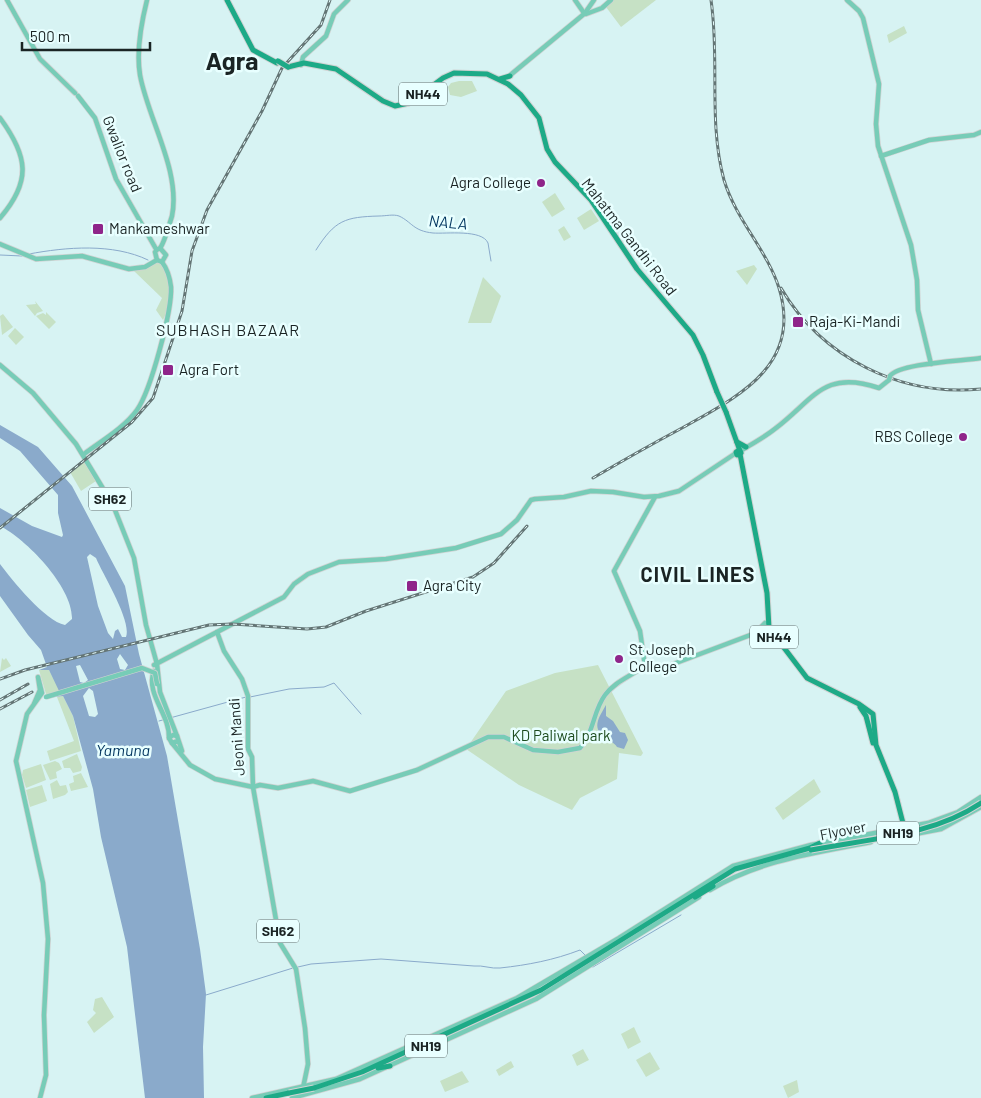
<svg xmlns="http://www.w3.org/2000/svg" width="981" height="1098" viewBox="0 0 981 1098" font-family="Barlow,sans-serif">
	<rect width="100%" height="100%" fill="#d7f3f3"/>
	<g fill="#c6e1c5">
		<path d="M614,0h42l-35,27 -15,-20z"/>
		<path d="M904,26l3,7 -18,10 -2,-8z"/>
		<path d="M459,81h13l5,10 -16,6 -11,-2 -2,-8 3,-4z"/>
		<path d="M555,193l10,16 -13,8 -10,-15z"/>
		<path d="M591,209l8,12 -15,9 -7,-12z"/>
		<path d="M564,226l7,11 -7,4 -6,-11z"/>
		<path d="M158,262c17,8 13,45 5,58l-7,-10 6,-12 -28,-27z"/>
		<path d="M754,265l3,4 -10,16 -11,-14z"/>
		<path d="M483,277l18,19 -10,27h-23z"/>
		<path d="M35,301l8,10 -6,2 -2,3 -9,-11 10,-1z"/>
		<path d="M46,312l10,10 -7,7 -13,-13 7,-3 3,2z"/>
		<path d="M3,314l10,13 -11,8 -2,-19z"/>
		<path d="M15,328l9,9 -8,8 -8,-9z"/>
		<path d="M84,462l12,19 -15,10 -11,-19z"/>
		<path d="M2,658l2,2 2,-2 5,8 -11,6z"/>
		<path d="M598,665l45,88 -2,3 -22,-3 -2,26 -37,19 -8,12 -53,-25 -53,-36 40,-58 49,-18z"/>
		<path d="M39,670h10l12,23 -12,4 -3,-3z"/>
		<path d="M63,696l10,20 8,35 -31,10 -3,-10 27,-10 -17,-44z"/>
		<path d="M77,754l5,13 -1,4 -8,2 -3,-5h-6l-2,-7z"/>
		<path d="M55,761l4,2 3,6 -6,3 1,6 -7,2 -7,-15z"/>
		<path d="M41,764l5,16 -20,8 -4,-13 1,-5z"/>
		<path d="M81,773l7,14 -17,4 -2,-7 5,-2 -1,-6z"/>
		<path d="M814,779l7,13 -38,28 -8,-12z"/>
		<path d="M57,780l3,6 6,-1 2,7 -3,3 -12,4 -3,-15z"/>
		<path d="M42,785l5,16 -17,6 -4,-17z"/>
		<path d="M102,997l12,20 -20,16 -7,-11 9,-9 -3,-3 2,-11z"/>
		<path d="M634,1027l7,15 -13,7 -7,-15z"/>
		<path d="M583,1049l6,11 -12,6 -5,-11z"/>
		<path d="M650,1052l10,17 -14,8 -10,-17z"/>
		<path d="M511,1061l3,6 -15,9 -3,-6z"/>
		<path d="M462,1071l7,11 -24,10 -5,-11z"/>
		<path d="M797,1080l2,12 -11,6 -5,-12z"/>
	</g>
	<g fill="#8aaacb" fill-rule="evenodd">
		<path d="M0,425l38,22 34,39 53,100 14,68 28,102 33,193 6,45 -3,53 1,51h-59l-18,-151 -26,-110 -8,-48 -20,-73 -10,-20 -16,2 13,-5 -11,-23h-10l8,-3 -6,-17 -13,-15 -28,-39v-32c12,16 45,57 65,61l7,-6c1,-32 -46,-80 -72,-93v-18l32,18 30,11 1,-2 -5,-22v-18l-38,-44 -20,-13zM90,554l6,4c7,17 36,63 30,79h-4l-4,-8 -3,2 -2,8 -5,-6 -10,-27 -11,-49zM120,654l8,11 -3,5 -5,-1 -3,-10zM80,665l8,15 -4,3 -4,-1 -4,-16zM89,688l4,3 5,23 -3,3 -6,-1 -6,-20z"/>
		<path d="M606,705v11l7,5 7,11 5,1 3,7 -4,9 -7,-2c-3,-5 -8,-6 -13,-10 -13,-10 -4,-21 2,-32z"/>
	</g>
	<g fill="none" stroke-linecap="round" stroke-linejoin="round">
		<g stroke="#8aaacb" stroke-width="1">
			<path d="M316,250c19,-30 29,-33 63,-34 7,0 14,-2 20,0 13,6 14,15 34,17 13,1 49,-4 55,10l3,18"/>
			<path d="M29,254c37,-7 84,-11 119,6"/>
			<path d="M0,255l22,1"/>
			<path d="M250,697l39,-8 35,-2 10,-4 27,31"/>
			<path d="M159,721l87,-24"/>
			<path d="M298,967l13,-3 70,-5 93,7c9,-1 17,3 26,2 28,-3 54,-8 80,-18l6,6"/>
			<path d="M593,967l88,-52"/>
			<path d="M206,995l87,-27"/>
		</g>
		<defs>
			<g id="major">
				<path d="M7,0l33,59 35,34"/>
				<path d="M147,0c-6,24 -11,51 -7,75 8,44 41,96 32,141 -2,6 -8,28 -12,32 -2,1 -4,2 -5,4l2,8 5,2 4,-7 -6,-7"/>
				<path d="M575,0l9,13"/>
				<path d="M847,0l12,11 4,7 16,66 -3,40 2,22 33,99 6,35 1,30 13,54"/>
				<path d="M585,13l9,-13"/>
				<path d="M586,14l16,-6 9,-8"/>
				<path d="M301,65l2,-8 23,-21 8,-22 14,-14"/>
				<path d="M508,77l76,-63"/>
				<path d="M78,96l17,22 21,61 40,70"/>
				<path d="M0,118c28,38 32,63 0,100"/>
				<path d="M881,156l48,-16 45,-5 7,-3"/>
				<path d="M0,244l36,15 46,-3 47,13 16,-2 12,-7"/>
				<path d="M0,365l33,28 43,51 37,61 21,53 12,67 11,39 3,28 17,44"/>
				<path d="M890,376c9,-13 73,-15 91,-18"/>
				<path d="M740,451c12,-7 25,-14 36,-23 38,-29 48,-59 103,-40l10,-8"/>
				<path d="M84,454c17,-13 40,-26 53,-44 14,-20 35,-99 34,-123 -1,-9 -3,-17 -9,-25"/>
				<path d="M655,497l-41,74 26,60 5,35h23l101,-38"/>
				<path d="M758,630l7,-7"/>
				<path d="M217,632l7,19 18,28 6,17v53l4,8 1,30 27,156 16,26 9,59 3,36 -5,24"/>
				<path d="M154,665l130,-68 10,-13 14,-10 31,-12 47,-3 70,-11 45,-14 16,-14 14,-20 4,-1 29,-2 27,-6 22,1 31,5 15,-1 20,-5 57,-38"/>
				<path d="M154,671c-9,23 16,43 15,67"/>
				<path d="M34,704l6,-14 -2,-13 4,16 -15,21 -11,47 27,122 5,56 -4,76 2,60 -6,23"/>
				<path d="M178,741l-6,2 -3,-5 4,-3 4,1 5,15"/>
				<path d="M172,743l18,22 25,14 38,8 7,-2 18,3 35,-7 37,10 67,-21 71,-33h16l29,13 25,2 22,-4c14,-15 13,-37 25,-53 10,-14 29,-20 42,-31"/>
				<path d="M894,838l47,-9 40,-22"/>
				<path d="M710,890c49,-30 106,-37 161,-48"/>
				<path d="M252,1098l84,-19 181,-81 102,-60 114,-72 78,-21 117,-22 30,-11 23,-15"/>
				<path d="M292,1098l68,-19 176,-80 163,-102"/>
			</g>
			<g id="highway">
				<path d="M227,0l26,50 24,13"/>
				<path d="M288,67l16,-4 32,6 47,32 12,5 14,-3 34,-25 11,-5 33,1 21,10 13,11 18,23 8,31 8,13 36,38 46,69 56,66 10,20 14,37"/>
				<path d="M500,79l10,-3"/>
				<path d="M726,412l14,39"/>
				<path d="M737,442l9,5"/>
				<path d="M739,450l2,3 -4,2 -1,-3z"/>
				<path d="M740,454l27,139 2,35 38,50 52,26 14,10 3,31 19,47 9,35"/>
				<path d="M860,707l6,9 7,27"/>
				<path d="M695,897l18,-11"/>
				<path d="M424,1051l14,-10"/>
				<path d="M378,1068l12,-2"/>
				<path d="M314,1088l48,-16 179,-82 194,-121 75,-21 10,-5"/>
				<path d="M266,1098l23,-5"/>
			</g>
		</defs>
		<use href="#major" stroke="#d1d3d3" stroke-width="6"/>
		<use href="#highway" stroke="#d1d3d3" stroke-width="7"/>
		<use href="#major" stroke="#77ccb7" stroke-width="4.5"/>
		<use href="#highway" stroke="#1daa87" stroke-width="5"/>
		<defs>
			<g id="rail">
				<path d="M781,288c41,70 120,109 200,101"/>
				<path d="M593,478c29,-17 59,-34 89,-50 55,-31 121,-62 97,-140 -12,-38 -43,-68 -55,-108 -16,-59 -4,-120 -13,-180"/>
				<path d="M0,528l132,-106 21,-24 29,-87 10,-60 15,-41 55,-99 20,-43 39,-43 9,-25"/>
				<path d="M0,679l25,-9 184,-45 23,-1 75,5 19,-2 40,-16 107,-34 21,-14 33,-37"/>
				<path d="M0,700l28,-16"/>
				<path d="M0,709l32,-17"/>
			</g>
		</defs>
		<use href="#rail" stroke="#647575" stroke-width="3"/>
		<use href="#rail" stroke="#e8ffff" stroke-width="1" stroke-dasharray="4" stroke-linecap="butt"/>
		<defs>
			<g id="major-bridge">
				<path d="M889,380l1,-4"/>
				<path d="M46,697l96,-29 13,5 2,11"/>
			</g>
			<g id="highway-bridge">
				<path d="M278,61l10,6"/>
				<path d="M717,392l9,20"/>
				<path d="M811,850c57,-11 121,-14 170,-47"/>
				<path d="M289,1093l25,-5"/>
			</g>
		</defs>
		<use href="#major-bridge" stroke="#d1d3d3" stroke-width="6" stroke-linecap="butt"/>
		<use href="#highway-bridge" stroke="#d1d3d3" stroke-width="7" stroke-linecap="butt"/>
		<use href="#major-bridge" stroke="#77ccb7" stroke-width="4.5"/>
		<use href="#highway-bridge" stroke="#1daa87" stroke-width="5"/>
	</g>
	<g fill="#8f258a" stroke="#e8ffff" stroke-width="2">
		<circle cx="541" cy="183" r="5"/>
		<rect x="92" y="223" width="12" height="12" rx="2.5"/>
		<rect x="792" y="316" width="12" height="12" rx="2.5"/>
		<rect x="162" y="364" width="12" height="12" rx="2.5"/>
		<circle cx="963" cy="437" r="5"/>
		<rect x="406" y="580" width="12" height="12" rx="2.5"/>
		<circle cx="619" cy="659" r="5"/>
	</g>
	<g text-anchor="middle" stroke-width="5" stroke-linejoin="round" paint-order="stroke">
		<g fill="#e8ffff" stroke="#586666" stroke-width="1">
			<rect x="399" y="82.5" width="48" height="23" rx="4"/>
			<rect x="89" y="487.5" width="42" height="23" rx="4"/>
			<rect x="750" y="625.5" width="48" height="23" rx="4"/>
			<rect x="877" y="821.5" width="42" height="23" rx="4"/>
			<rect x="257" y="919.5" width="42" height="23" rx="4"/>
			<rect x="405" y="1034.5" width="42" height="23" rx="4"/>
		</g>
		<g font-size="14" font-weight="bold" fill="#1a2424">
			<text x="423" y="99">NH44</text>
			<text x="110" y="504">SH62</text>
			<text x="774" y="642">NH44</text>
			<text x="898" y="838">NH19</text>
			<text x="278" y="936">SH62</text>
			<text x="426" y="1051">NH19</text>
		</g>
		<g font-size="15" fill="#1a2424" stroke="#e8ffff">
			<text transform="translate(122 154) rotate(68)" y="5">Gwalior road</text>
			<text transform="translate(629 237) rotate(52)" y="5">Mahatma Gandhi Road</text>
			<text transform="translate(237 737) rotate(-94)" y="5">Jeoni Mandi</text>
			<text transform="translate(843 831) rotate(-11)" y="5">Flyover</text>
		</g>
		<g font-size="15" fill="#1a2424" stroke="#e8ffff" text-anchor="start">
			<text x="531" y="188" text-anchor="end">Agra College</text>
			<text x="109" y="234">Mankameshwar</text>
			<text x="809" y="327">Raja-Ki-Mandi</text>
			<text x="179" y="375">Agra Fort</text>
			<text x="953" y="442" text-anchor="end">RBS College</text>
			<text x="423" y="591">Agra City</text>
			<text x="629" y="655">St Joseph<tspan x="629" dy="17">College</tspan></text>
		</g>
		<g font-size="15" fill="#1d4c1e" stroke="#e8ffff">
			<text x="561" y="741">KD Paliwal park</text>
		</g>
		<g font-size="16" font-style="italic" fill="#01345e" stroke="#e8ffff">
			<text transform="translate(448 222) rotate(5)" y="6">NALA</text>
			<text x="123" y="756">Yamuna</text>
		</g>
		<g font-size="16" letter-spacing="1" fill="#1a2424" stroke="#e8ffff">
			<text x="228" y="336">SUBHASH BAZAAR</text>
		</g>
		<g font-size="20" font-weight="bold" letter-spacing="1" fill="#1a2424" stroke="#e8ffff">
			<text x="698" y="582">CIVIL LINES</text>
		</g>
		<g font-size="25" font-weight="bold" fill="#1a2424" stroke="#e8ffff">
			<text x="232" y="70">Agra</text>
		</g>
	</g>
	<path d="M22 42v8h128v-8" fill="none" stroke="#1a2424" stroke-width="2.5"/>
	<text x="30" y="42" font-size="15" fill="#1a2424" stroke="#e8ffff" stroke-width="4" paint-order="stroke">500 m</text>
</svg>
